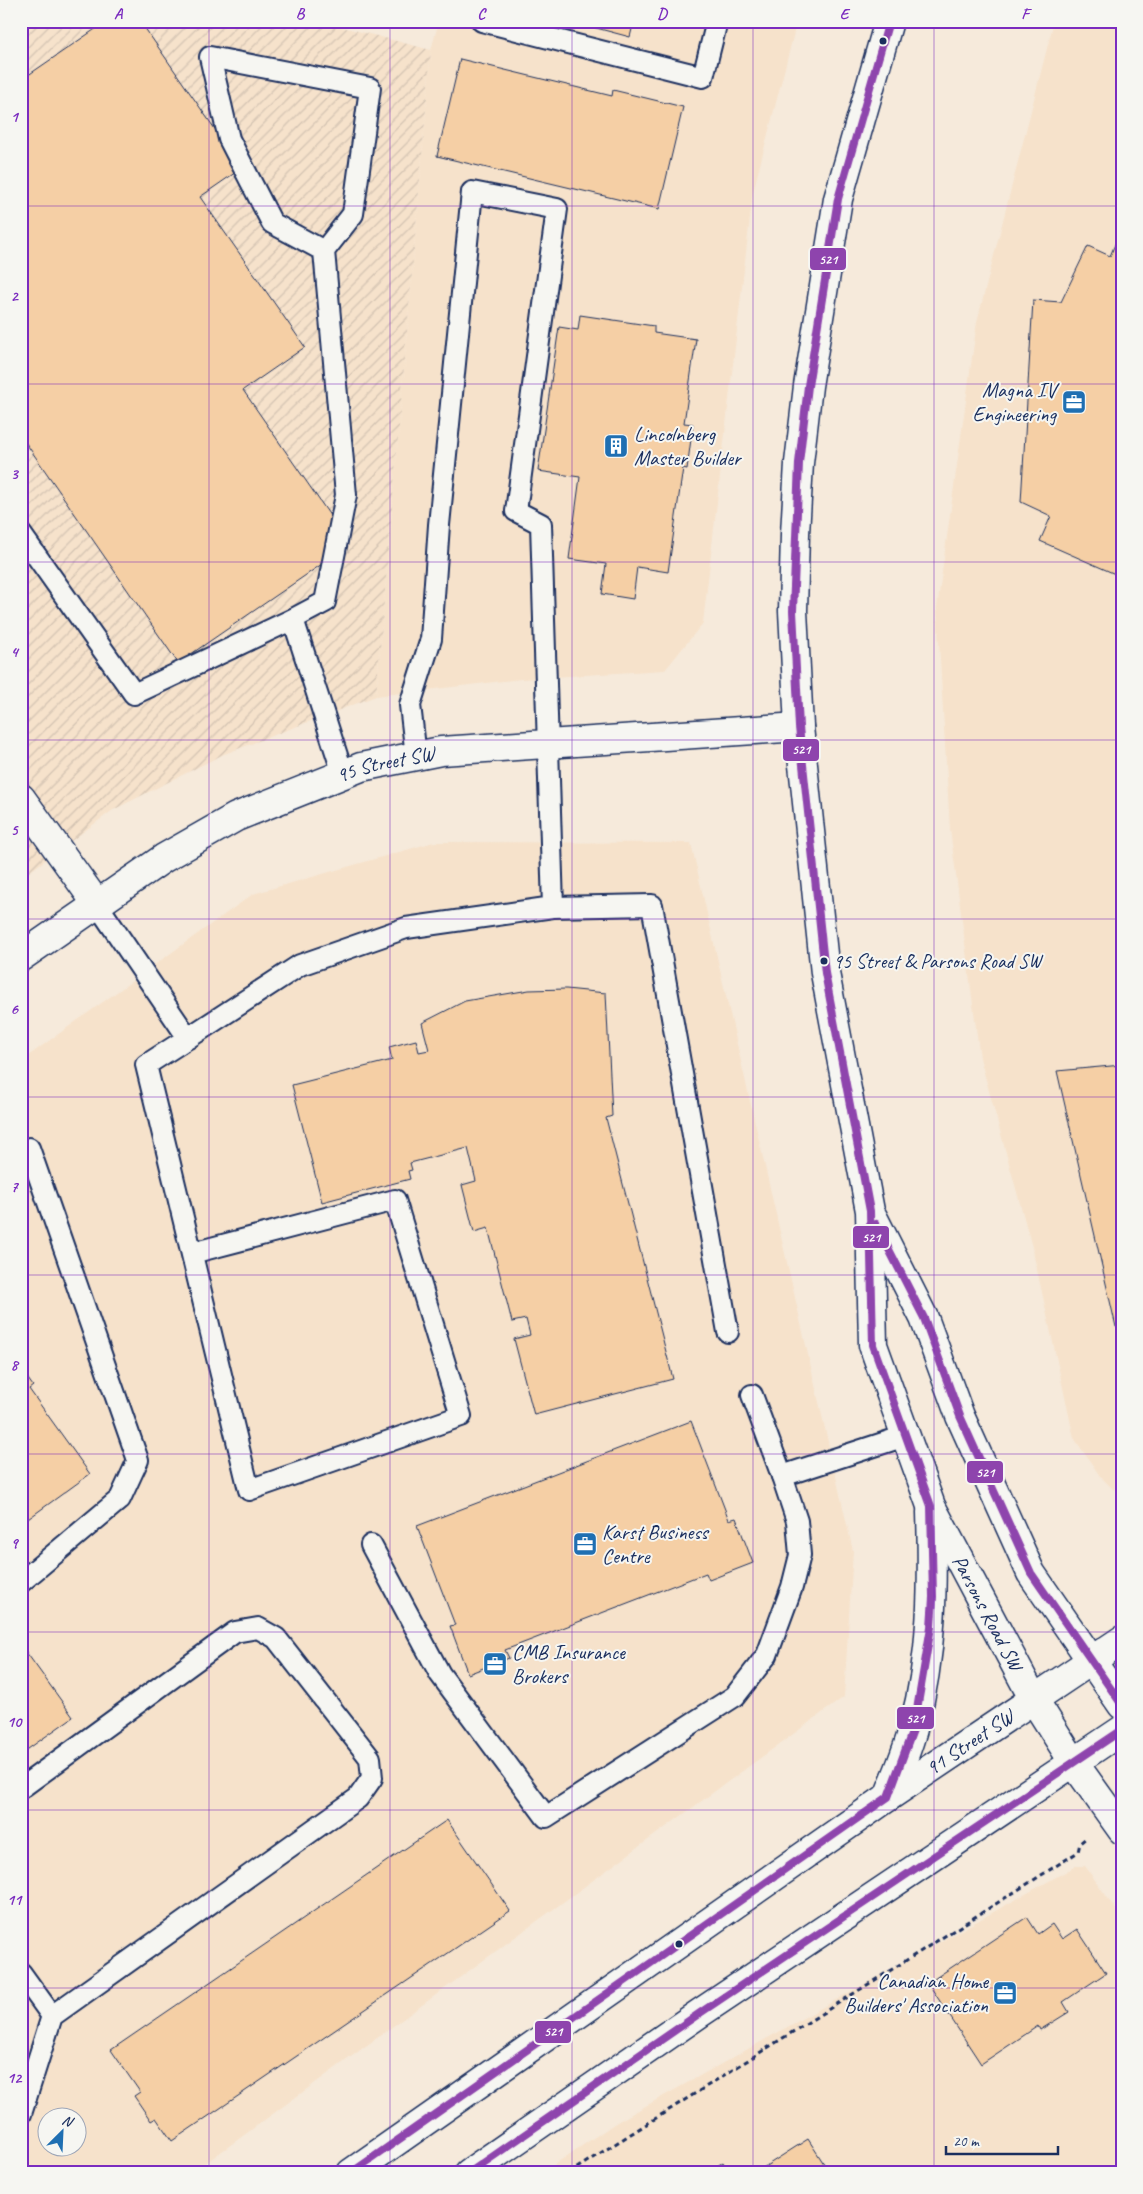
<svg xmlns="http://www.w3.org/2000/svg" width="1143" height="2194" viewBox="0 0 1143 2194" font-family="Caveat,sans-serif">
	<defs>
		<pattern id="industrial-furrows" width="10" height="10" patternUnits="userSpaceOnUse" patternTransform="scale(1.25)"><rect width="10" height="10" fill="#f6e2cb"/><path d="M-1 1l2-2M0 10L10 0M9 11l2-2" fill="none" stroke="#d2c2b1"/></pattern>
	</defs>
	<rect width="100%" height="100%" fill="#f6eadb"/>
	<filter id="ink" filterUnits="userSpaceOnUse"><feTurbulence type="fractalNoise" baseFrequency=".02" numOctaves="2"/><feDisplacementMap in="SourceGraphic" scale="10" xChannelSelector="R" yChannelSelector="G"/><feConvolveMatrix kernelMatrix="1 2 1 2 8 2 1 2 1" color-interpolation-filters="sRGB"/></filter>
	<g filter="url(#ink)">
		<g fill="#f6e2cb" fill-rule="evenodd">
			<path d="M439,21h358l-44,171 -50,431 -38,47 -144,9 -145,17 55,-646z"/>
			<path d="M1054,21h68v1469l-9,-1 -13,-13 -26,-38 -42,-191 -52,-189 -30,-229 -13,-221 40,-286z"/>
			<path d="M434,842l257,1 162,708 -9,146 -652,476h-171v-1112l232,-167zM48,2116h30v30h-30z"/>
			<path d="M1076,1866h9l37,52v255h-580l75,-51z"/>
		</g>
		<path fill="url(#industrial-furrows)" d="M21,21h298l112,29 -55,646 -154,59 -109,55 -92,68z"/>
		<g fill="#f5cfa5" stroke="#1b2f5e">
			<path d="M107,21h33l102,147 -42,29 105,150 -62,43 88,127 -9,47 -144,99 -157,-227v-356z"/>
			<path d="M570,21h64l-4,16z"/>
			<path d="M460,59l152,37 1,-6 70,17 -24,102 -222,-53z"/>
			<path d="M1122,228v349l-82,-36 11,-25 -30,-14 12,-202 28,2 27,-56 22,10z"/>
			<path d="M580,315l74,11v7l42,6 -12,84 9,1 -6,45 -4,-1 -15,104 -31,-5 -4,32 -31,-5 4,-30 -37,-5 11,-82 -42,-6 21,-144 19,3z"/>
			<path d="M566,989l40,4 6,123 -6,2 67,261 -139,36 -20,-76 16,-4 -4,-16 -14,3 -24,-94 -14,4 -12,-47 14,-4 -8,-33 -58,15 2,7 -4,1 2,8 -88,23 -30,-117 100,-25 -3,-13 27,-7 3,12 10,-2 -7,-27 43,-22 64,-11z"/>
			<path d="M1122,1065v265l-6,-3 -59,-256z"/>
			<path d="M21,1369l12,17 -4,3 61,85 -69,50z"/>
			<path d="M691,1421l38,99 7,-2 17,45 -44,17 -3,-7 -201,77 4,8 -41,16 -18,-48 5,-1 -38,-99z"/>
			<path d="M21,1645l52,72 -52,37z"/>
			<path d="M447,1820l63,91 -338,230 -16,-23 -5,3 -17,-25 6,-4 -29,-42z"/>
			<path d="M1027,1917l11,17 14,-10 10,15 15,-10 29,44 -43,29 6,10 -29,18 -2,-4 -57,38 -53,-81z"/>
			<path d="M808,2139l22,34h-75z"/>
			<path d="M723,2162l7,11h-23z"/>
		</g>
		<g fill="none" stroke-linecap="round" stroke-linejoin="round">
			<defs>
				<g id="service">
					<path d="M482,21l221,56 14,-56"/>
					<path d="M324,251l-52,-28 -43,-84 -19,-82 160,31 -17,126 -29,37 22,244 -21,107 -32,17 50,155"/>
					<path d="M21,534l113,160 159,-75"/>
					<path d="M97,904l91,134 112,-73 106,-37 147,-21 -12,-383 -25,-13 41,-302 -85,-17 -33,333 -8,114 -21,66 6,51"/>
					<path d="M553,907l99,-2 76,427"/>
					<path d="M188,1038l-42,27 103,425 212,-74 -66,-216 -203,53"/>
					<path d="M752,1395l30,81"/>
					<path d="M371,1545l69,129 106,143 189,-121 32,-41 25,-68 8,-32 -3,-34 -15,-45 123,-40"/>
					<path d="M21,1582l99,-83 18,-39 -109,-312"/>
					<path d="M21,1788l214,-156 23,-4 18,10 94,120 2,20 -14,20 -306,218 -31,98"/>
					<path d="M21,1973l31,43"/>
				</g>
				<g id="tertiary">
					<path d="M21,798l76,106"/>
					<path id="s1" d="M21,957l143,-99 72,-41 125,-50 80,-16 358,-24"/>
					<path d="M1074,1763l48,67"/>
				</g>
				<g id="secondary">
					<path id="s2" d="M889,21l-51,178 -30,187 -9,77 -4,71 -2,77 6,116 26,246 45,238 3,134 58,161 102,192 41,65"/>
					<path d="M873,1217l51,101 36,98 71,157 91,132"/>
					<path d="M888,1797c9,-23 20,-47 26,-72 19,-70 19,-141 17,-213"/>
					<path id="s3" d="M351,2173l537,-376 234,-157"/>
					<path d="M469,2173l231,-160 422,-283"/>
				</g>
			</defs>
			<use href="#service" stroke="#1b2f5e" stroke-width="24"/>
			<use href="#tertiary" stroke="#1b2f5e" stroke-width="31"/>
			<use href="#secondary" stroke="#1b2f5e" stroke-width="31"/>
			<path stroke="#1b2f5e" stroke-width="3" stroke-dasharray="5 4" stroke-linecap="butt" d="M569,2173l509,-321 2,-9 6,-5"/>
			<use href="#service" stroke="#f6f6f2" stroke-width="20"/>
			<use href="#tertiary" stroke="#f6f6f2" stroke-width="28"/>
			<use href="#secondary" stroke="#f6f6f2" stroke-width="28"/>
			<defs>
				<g id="bus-1">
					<path d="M876,1224l48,94 36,98 71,157 91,132"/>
					<path d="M351,2173l537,-376 26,-70 17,-100 2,-30 -2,-91 -58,-161 -3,-134 -45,-238 -26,-246 -6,-116 6,-148 9,-77 30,-187 51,-178"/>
					<path d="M469,2173l231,-160 422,-283"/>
				</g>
			</defs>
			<use href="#bus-1" stroke="#f6f6f2" stroke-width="11"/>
			<use href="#bus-1" stroke="#8e44ad" stroke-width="8"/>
		</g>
	</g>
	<path fill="none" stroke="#7b2cbf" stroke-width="1" stroke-opacity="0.55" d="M209,21v2152M390,21v2152M572,21v2152M753,21v2152M934,21v2152M21,206h1101M21,384h1101M21,562h1101M21,740h1101M21,919h1101M21,1097h1101M21,1275h1101M21,1454h1101M21,1632h1101M21,1810h1101M21,1988h1101"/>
	<defs>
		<symbol id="office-square" viewBox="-11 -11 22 22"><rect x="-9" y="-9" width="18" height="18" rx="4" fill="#1f6fb2" stroke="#f6f6f2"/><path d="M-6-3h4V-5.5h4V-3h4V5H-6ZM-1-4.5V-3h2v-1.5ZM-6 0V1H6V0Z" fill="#fff"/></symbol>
		<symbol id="building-square" viewBox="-11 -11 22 22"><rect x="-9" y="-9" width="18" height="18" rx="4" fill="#1f6fb2" stroke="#f6f6f2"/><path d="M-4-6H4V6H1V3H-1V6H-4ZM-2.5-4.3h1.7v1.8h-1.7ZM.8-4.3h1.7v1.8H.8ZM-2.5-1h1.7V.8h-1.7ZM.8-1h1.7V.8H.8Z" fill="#fff"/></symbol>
	</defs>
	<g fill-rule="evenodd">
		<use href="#office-square" x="1060" y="388" width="28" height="28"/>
		<use href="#building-square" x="602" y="432" width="28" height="28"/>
		<use href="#office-square" x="571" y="1530" width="28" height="28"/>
		<use href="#office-square" x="481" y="1650" width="28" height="28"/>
		<use href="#office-square" x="991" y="1979" width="28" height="28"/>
	</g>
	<g fill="#1b2f5e" stroke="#f6f6f2" stroke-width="2">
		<circle cx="883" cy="41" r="4.5"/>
		<circle cx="824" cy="961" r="4.5"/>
		<circle cx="679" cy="1944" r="4.5"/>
	</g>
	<g text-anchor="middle" stroke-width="4" stroke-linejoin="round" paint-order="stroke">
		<g font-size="20" fill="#1b2f5e" stroke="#f6f6f2" text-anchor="start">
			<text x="833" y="968">95 Street &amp; Parsons Road SW</text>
		</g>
		<g font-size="21" fill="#1b2f5e" stroke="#f6f6f2" text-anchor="start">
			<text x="1056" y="397" text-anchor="end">Magna IV<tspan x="1056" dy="24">Engineering</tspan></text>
			<text x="634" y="441">Lincolnberg<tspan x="634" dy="24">Master Builder</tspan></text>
			<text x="602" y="1539">Karst Business<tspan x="602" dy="24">Centre</tspan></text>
			<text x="512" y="1659">CMB Insurance<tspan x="512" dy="24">Brokers</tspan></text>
			<text x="988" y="1988" text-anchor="end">Canadian Home<tspan x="988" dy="24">Builders' Association</tspan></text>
		</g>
		<g font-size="21" fill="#1b2f5e" stroke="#f6f6f2">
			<text dy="7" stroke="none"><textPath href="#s1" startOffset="416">95 Street SW</textPath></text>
			<text dy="7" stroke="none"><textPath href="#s2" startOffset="1632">Parsons Road SW</textPath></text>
			<text dy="7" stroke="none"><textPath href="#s3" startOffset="754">91 Street SW</textPath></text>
		</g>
	</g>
	<g stroke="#f6f6f2" stroke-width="2">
		<rect x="809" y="247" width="38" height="24" rx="5" fill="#8e44ad"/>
		<rect x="782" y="738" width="38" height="24" rx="5" fill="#8e44ad"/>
		<rect x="852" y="1225" width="38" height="24" rx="5" fill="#8e44ad"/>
		<rect x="966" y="1460" width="38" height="24" rx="5" fill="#8e44ad"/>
		<rect x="896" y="1706" width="39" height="24" rx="5" fill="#8e44ad"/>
		<rect x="534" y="2020" width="38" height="24" rx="5" fill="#8e44ad"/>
	</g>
	<g font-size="14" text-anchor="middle" font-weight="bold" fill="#fff">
		<text x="828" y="264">521</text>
		<text x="801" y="754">521</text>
		<text x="871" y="1242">521</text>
		<text x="985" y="1477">521</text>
		<text x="915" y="1723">521</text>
		<text x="553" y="2036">521</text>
	</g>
	<rect width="1143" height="2194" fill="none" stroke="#f6f6f2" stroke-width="55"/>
	<g transform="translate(62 2132) rotate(24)"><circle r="24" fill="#f6f6f2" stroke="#9ea6b7"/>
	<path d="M0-4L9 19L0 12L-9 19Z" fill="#1f6fb2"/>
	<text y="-8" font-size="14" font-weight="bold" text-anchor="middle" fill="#1b2f5e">N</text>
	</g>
	<path d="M946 2146v8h112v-8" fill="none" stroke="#1b2f5e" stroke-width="2.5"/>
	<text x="953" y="2146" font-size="15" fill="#1b2f5e" stroke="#f6f6f2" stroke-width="4" paint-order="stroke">20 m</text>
	<rect x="28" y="28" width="1088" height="2138" fill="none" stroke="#7b2cbf" stroke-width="2"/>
	<g font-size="16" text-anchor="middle" font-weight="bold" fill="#7b2cbf">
		<text x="118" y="19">A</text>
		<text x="300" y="19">B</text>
		<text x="481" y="19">C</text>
		<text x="662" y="19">D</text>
		<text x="844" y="19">E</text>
		<text x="1025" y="19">F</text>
		<text x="14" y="122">1</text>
		<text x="14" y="301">2</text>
		<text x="14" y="479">3</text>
		<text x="14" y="657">4</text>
		<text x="14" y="835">5</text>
		<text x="14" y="1014">6</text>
		<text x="14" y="1192">7</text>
		<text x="14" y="1370">8</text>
		<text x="14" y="1548">9</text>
		<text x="14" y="1727">10</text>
		<text x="14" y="1905">11</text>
		<text x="14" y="2083">12</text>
	</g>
</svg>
